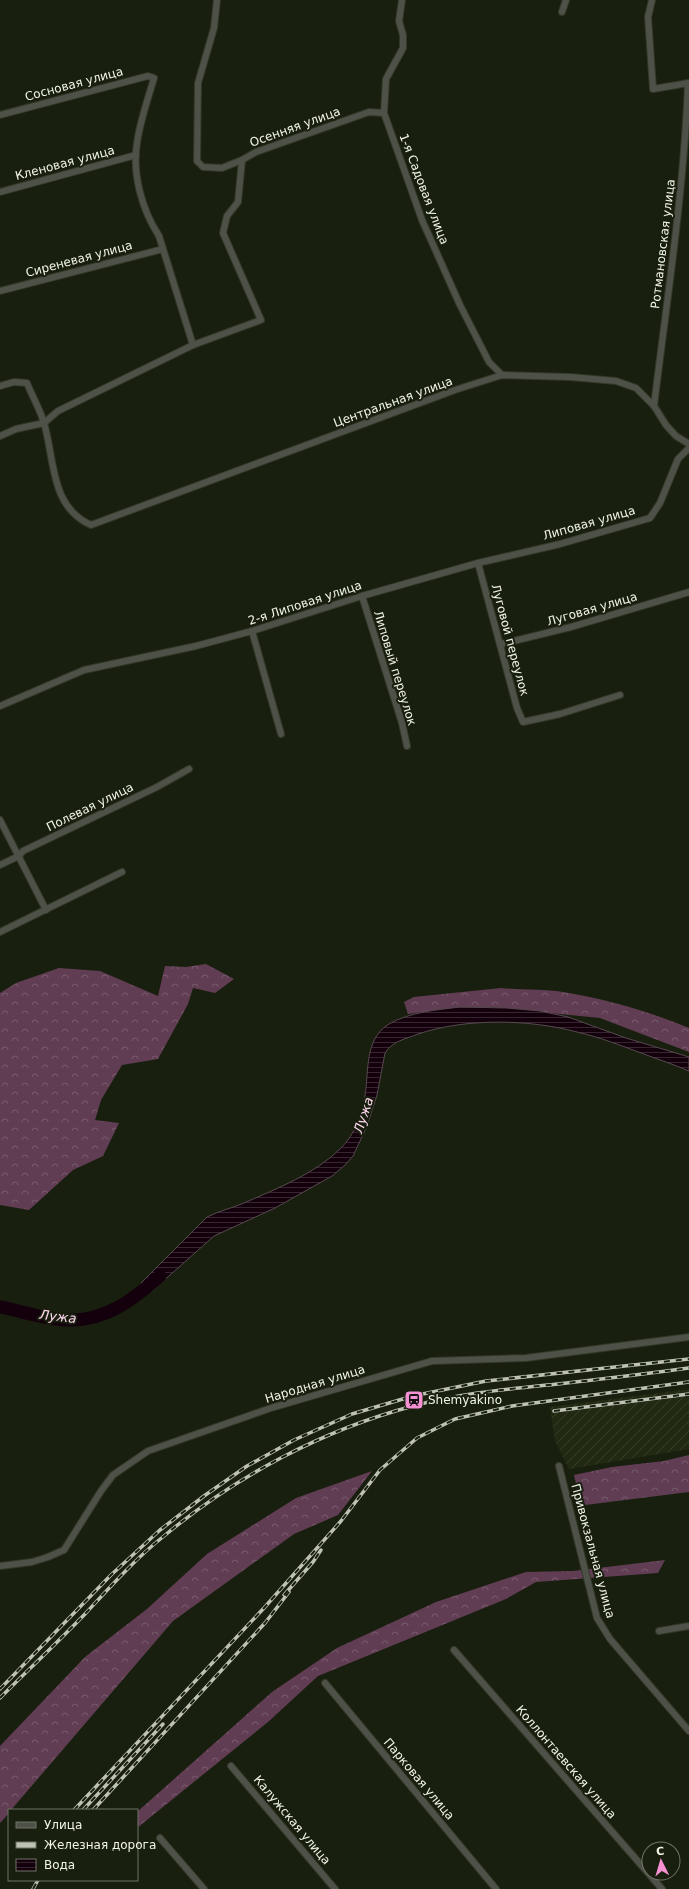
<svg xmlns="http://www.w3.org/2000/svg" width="689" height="1889" viewBox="0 0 689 1889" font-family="'DejaVu Sans',sans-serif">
	<defs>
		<pattern id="industrial-furrows" width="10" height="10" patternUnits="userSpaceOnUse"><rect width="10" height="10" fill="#222912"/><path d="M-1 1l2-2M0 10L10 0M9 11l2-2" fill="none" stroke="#383e29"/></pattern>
		<pattern id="forest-crowns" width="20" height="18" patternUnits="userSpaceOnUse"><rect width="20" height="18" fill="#613d54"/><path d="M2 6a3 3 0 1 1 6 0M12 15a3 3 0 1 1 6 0" fill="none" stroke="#785a6d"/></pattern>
		<pattern id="water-rules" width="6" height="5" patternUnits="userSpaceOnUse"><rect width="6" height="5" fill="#14000d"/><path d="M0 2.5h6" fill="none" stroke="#362630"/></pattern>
	</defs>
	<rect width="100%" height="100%" fill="#191f0e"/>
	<path fill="url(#industrial-furrows)" d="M689,1389v60l-120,20 -14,-28 -5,-34z"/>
	<g fill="url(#forest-crowns)">
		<path d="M206,964l28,15 -19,14 -22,-5 -5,16 -30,55 -36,6 -21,35 -6,20 24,3 -16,33 -30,14 -44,40 -29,-5v-212l16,-10 43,-15 41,3 58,25 7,-30 21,1z"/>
		<path d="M501,988c21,2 42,1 62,4 43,7 85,19 126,36v24l-89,-34 -109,-11h-31l-52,7 -4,-12 10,-5z"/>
		<path d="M689,1455v37l-112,14v-18l-3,-13 38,-8 52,-6z"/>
		<path d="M372,1471l-34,44 -44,19 -121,87 -162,189h-2v3l-9,10v-77l85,-89 62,-48 60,-55 89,-56z"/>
		<path d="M665,1560l-7,13 -122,9 -30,17 -188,77 -50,46 -131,106v-16l135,-120 65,-44 99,-46 90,-30 47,-1z"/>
	</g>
	<path fill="url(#water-rules)" stroke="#56494f" d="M460,1007l47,1 33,3 28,6 58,21 63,19v14c-16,-7 -32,-12 -48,-18 -21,-8 -42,-16 -64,-21 -49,-13 -111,-14 -159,2 -12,5 -26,7 -33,19l-8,42 -10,31 -14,30 -8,9 -13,11 -57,32 -61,28 -62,55 -11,-8 66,-66c12,-6 25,-9 37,-14 34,-15 71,-29 97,-55 14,-14 21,-33 24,-52 4,-24 -1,-57 24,-72 21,-12 47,-14 71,-17z"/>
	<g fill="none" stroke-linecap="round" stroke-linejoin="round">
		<path stroke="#14000d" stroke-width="13" d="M0,1307c21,4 45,12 66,13 38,2 67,-20 94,-44"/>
		<defs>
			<g id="minor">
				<path d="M217,0l-3,28 -16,55 -1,78 6,6 19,1 20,-8"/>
				<path d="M402,0l-3,21 4,14v13l-17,31 -2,34 38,107 38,85 29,57 13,13"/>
				<path d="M652,0l-4,17 5,72 36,-6"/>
				<path d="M562,12l4,-12"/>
				<path d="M0,115l148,-39 6,2c-6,21 -14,43 -17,65 -5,31 5,67 22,93l34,109"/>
				<path d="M0,192l136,-37"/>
				<path d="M0,291l163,-42"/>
				<path d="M0,386l14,-4 13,1c5,13 13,26 17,40 11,37 6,84 47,102l364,-135 47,-15 68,2 46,4 20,7 18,18 12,19 10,11 13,8"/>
				<path d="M654,406c13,-107 30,-215 34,-323"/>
				<path d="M0,436l16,-7 28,-6 14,-12 135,-66 68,-25 -38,-87 4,-17 11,-14 4,-42 14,-8 113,-40 15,1"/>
				<path d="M478,563l39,145 6,14 37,-8 60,-19"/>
				<path d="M362,596l40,127 5,23"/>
				<path d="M252,631l29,103"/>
				<path d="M501,644l70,-17 118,-35"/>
				<path d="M0,706l84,-36 112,-24 56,-15 110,-35 116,-33 82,-19 90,-26 10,-15 18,-44 11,-11"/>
				<path d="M0,820l46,90"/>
				<path d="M0,865l19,-9 4,-5 134,-64 32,-18"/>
				<path d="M0,932l122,-60"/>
				<path d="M559,1466l38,152 13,21 79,92"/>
				<path d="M0,1566l32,-4 16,-5 16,-7 37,-59 12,-16 35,-24 123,-43 161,-47 94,-3 163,-21"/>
				<path d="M659,1631l30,-5"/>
				<path d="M454,1650l208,239"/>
				<path d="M325,1683l171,206"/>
				<path d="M231,1766l104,123"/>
				<path d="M160,1838l44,51"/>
			</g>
		</defs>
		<use href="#minor" stroke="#333928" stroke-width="8"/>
		<use href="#minor" stroke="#4e5148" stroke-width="6"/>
		<defs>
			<g id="rail">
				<path d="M554,1411l135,-17"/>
				<path d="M284,1595l29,-33 8,-12"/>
				<path d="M0,1689l111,-114 49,-45 44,-34 43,-30 47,-26 58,-26 61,-18 73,-15 203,-22"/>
				<path d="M0,1698c28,-28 57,-55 85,-84 25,-27 50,-55 79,-78 72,-60 159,-106 249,-130 48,-13 97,-17 145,-22 44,-5 88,-10 131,-16"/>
				<path d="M74,1810l190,-202 77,-87 39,-51 37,-32 38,-19 57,-13 177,-24"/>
				<path d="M83,1810l80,-86"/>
				<path d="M93,1810l172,-187 24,-31"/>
				<path d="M33,1889l5,-9"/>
			</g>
		</defs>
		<use href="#rail" stroke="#bdc2b5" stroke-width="3.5"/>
		<use href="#rail" stroke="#191f0e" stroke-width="2" stroke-dasharray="6" stroke-linecap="butt"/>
	</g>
	<defs>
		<symbol id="station-square" viewBox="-11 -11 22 22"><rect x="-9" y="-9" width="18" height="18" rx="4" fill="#f591d2" stroke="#191f0e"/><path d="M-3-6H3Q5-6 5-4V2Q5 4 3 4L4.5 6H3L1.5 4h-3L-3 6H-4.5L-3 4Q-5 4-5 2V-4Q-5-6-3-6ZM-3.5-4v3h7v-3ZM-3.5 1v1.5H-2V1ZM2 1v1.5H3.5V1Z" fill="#111"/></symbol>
	</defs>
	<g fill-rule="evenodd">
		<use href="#station-square" x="403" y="1389" width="22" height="22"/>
	</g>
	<g text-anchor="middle" stroke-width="4" stroke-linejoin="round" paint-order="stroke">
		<g font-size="12" fill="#f0f4e9" stroke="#191f0e">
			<text transform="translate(74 84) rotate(-15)" y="4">Сосновая улица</text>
			<text transform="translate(295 127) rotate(-20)" y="4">Осенняя улица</text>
			<text transform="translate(65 163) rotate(-15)" y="4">Кленовая улица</text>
			<text transform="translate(424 189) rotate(69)" y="4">1-я Садовая улица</text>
			<text transform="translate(663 244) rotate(-83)" y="4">Ротмановская улица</text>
			<text transform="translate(79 259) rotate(-15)" y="4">Сиреневая улица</text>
			<text transform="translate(393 402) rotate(-20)" y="4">Центральная улица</text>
			<text transform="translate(589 523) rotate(-16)" y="4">Липовая улица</text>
			<text transform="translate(305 603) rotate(-18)" y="4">2-я Липовая улица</text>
			<text transform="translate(592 609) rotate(-16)" y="4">Луговая улица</text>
			<text transform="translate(510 640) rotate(75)" y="4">Луговой переулок</text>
			<text transform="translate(395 668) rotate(73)" y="4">Липовый переулок</text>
			<text transform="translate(90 807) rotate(-26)" y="4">Полевая улица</text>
			<text transform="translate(315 1384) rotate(-17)" y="4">Народная улица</text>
			<text transform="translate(593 1551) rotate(75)" y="4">Привокзальная улица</text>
			<text transform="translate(566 1762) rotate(49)" y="4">Коллонтаевская улица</text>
			<text transform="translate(419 1779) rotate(50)" y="4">Парковая улица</text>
			<text transform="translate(292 1820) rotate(50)" y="4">Калужская улица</text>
		</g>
		<g font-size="12" fill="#f0f4e9" stroke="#191f0e" text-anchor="start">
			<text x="428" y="1404">Shemyakino</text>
		</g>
		<g font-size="13" font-style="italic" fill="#fed7ef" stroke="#191f0e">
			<text transform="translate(363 1115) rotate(-72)" y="5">Лужа</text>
			<text transform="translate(58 1316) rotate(7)" y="5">Лужа</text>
		</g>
	</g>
	<rect x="8" y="1809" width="130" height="72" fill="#191f0e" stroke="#6f7466"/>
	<rect x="16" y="1822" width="20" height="6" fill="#4e5148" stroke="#6f7466"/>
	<text x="44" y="1829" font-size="12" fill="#f0f4e9">Улица</text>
	<rect x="16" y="1842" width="20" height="6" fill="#bdc2b5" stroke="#6f7466"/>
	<text x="44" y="1849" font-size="12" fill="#f0f4e9">Железная дорога</text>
	<rect x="16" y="1859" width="20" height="12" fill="url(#water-rules)" stroke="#6f7466"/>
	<text x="44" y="1869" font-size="12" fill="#f0f4e9">Вода</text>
	<g transform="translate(661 1861) rotate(355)"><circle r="19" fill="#191f0e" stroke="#6f7466"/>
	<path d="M0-3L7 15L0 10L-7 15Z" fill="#f591d2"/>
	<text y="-6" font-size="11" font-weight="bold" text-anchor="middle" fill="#f0f4e9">С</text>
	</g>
</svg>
